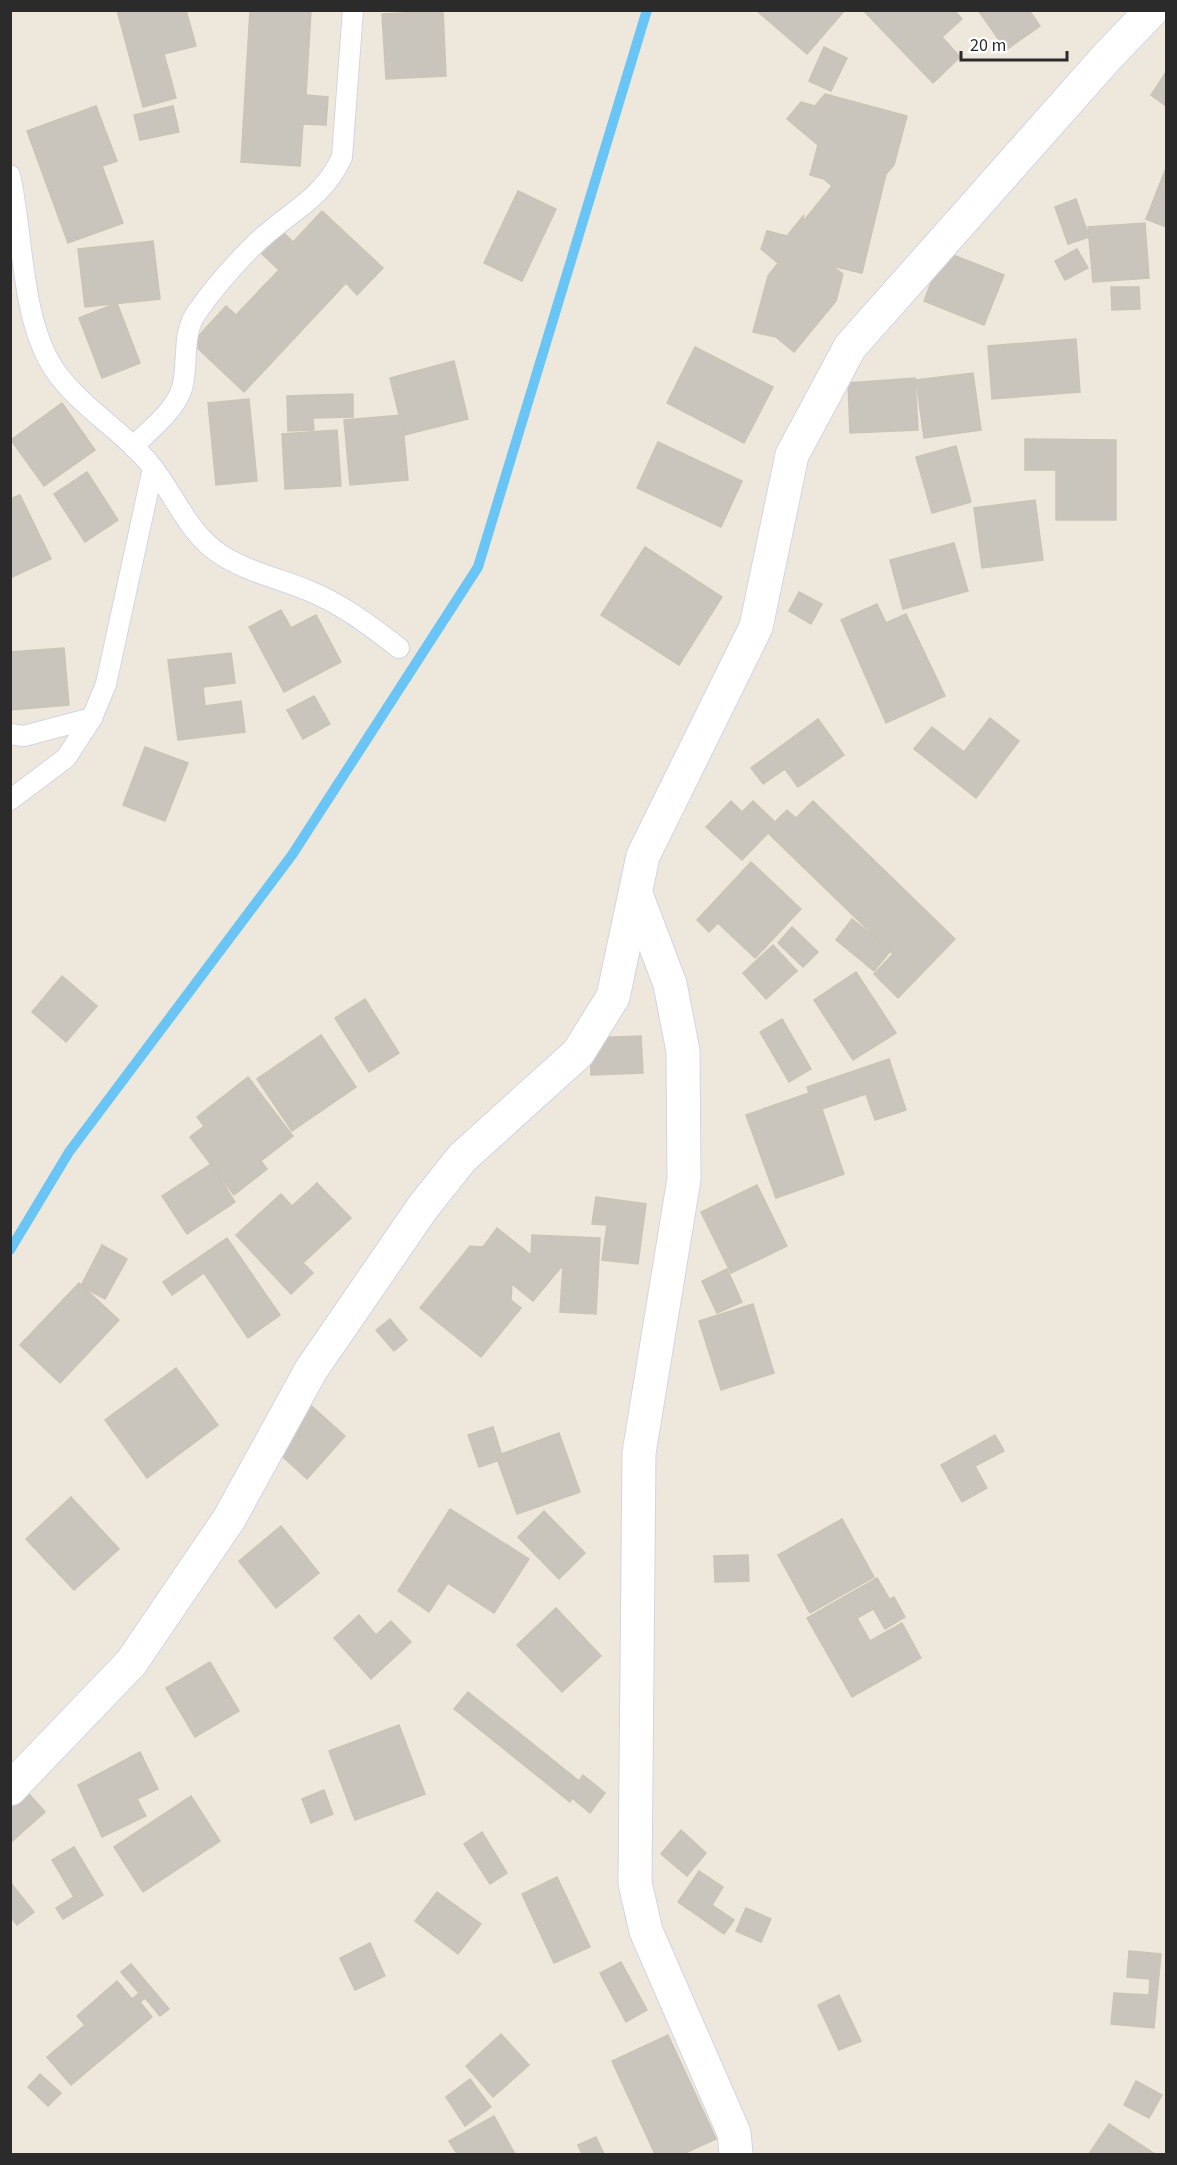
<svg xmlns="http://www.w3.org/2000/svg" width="1177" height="2165" viewBox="0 0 1177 2165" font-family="'Source Sans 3',sans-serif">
	<rect width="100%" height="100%" fill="#eee8dc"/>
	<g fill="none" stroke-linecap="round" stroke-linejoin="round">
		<path stroke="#69c5f6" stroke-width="10" d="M10,1250l59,-98 223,-297 186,-288 169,-557"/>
	</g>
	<g fill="#c9c5bc" stroke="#cac4b6" stroke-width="1.5">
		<path d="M117,10h69l10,36 -32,8 12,44 -33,9z"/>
		<path d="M250,10h61l-5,85 22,2 -2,28 -23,-1 -3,42 -59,-4z"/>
		<path d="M756,10h89l-38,44z"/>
		<path d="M863,10h91l8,9 -20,18 18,20 -27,26z"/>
		<path d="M978,10h51l11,16 -34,24z"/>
		<path d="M443,11l3,65 -60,3 -4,-65z"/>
		<path d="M824,47l23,11 -16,33 -22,-10z"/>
		<path d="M1166,72v34l-15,-11z"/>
		<path d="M825,94l82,22 -13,49 -8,9 -24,99 -30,-7 11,8 -7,27 -42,51 -18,-15 -23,-5 15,-56 10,-13 -17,-14 6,-18 20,5 17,-21 -2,8 30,-37 -8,-7 -14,-4 8,-30 -31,-26 14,-17 14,4z"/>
		<path d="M96,106l21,55 -15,5 21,57 -55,20 -41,-112z"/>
		<path d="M173,106l6,26 -39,8 -6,-25z"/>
		<path d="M1166,168v59l-20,-8z"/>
		<path d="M518,191l38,18 -34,72 -38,-18z"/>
		<path d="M1076,199l13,38 -21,7 -13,-37z"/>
		<path d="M322,211l61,57 -26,27 -11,-12 -102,109 -52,-49 34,-37 10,9 43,-45 -17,-16 21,-22 10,10z"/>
		<path d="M1145,223l4,55 -56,4 -5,-55z"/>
		<path d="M153,241l7,58 -75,8 -7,-58z"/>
		<path d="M1077,249l11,19 -23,12 -10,-19z"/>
		<path d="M943,251l61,24 -20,50 -60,-24z"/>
		<path d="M1111,287h28l1,22 -28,1z"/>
		<path d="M117,303l23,60 -38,15 -23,-60z"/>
		<path d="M1076,339l4,53 -88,7 -4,-53z"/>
		<path d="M695,347l78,40 -29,56 -77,-40z"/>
		<path d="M454,361l14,58 -64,16 -14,-57z"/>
		<path d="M973,373l8,57 -57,8 -8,-58z"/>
		<path d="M915,378l3,52 -68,3 -2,-50z"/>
		<path d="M353,394v23l-40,1 1,12 -26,1 -1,-35z"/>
		<path d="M249,399l8,82 -41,4 -8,-82z"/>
		<path d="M62,403l33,47 -51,36 -33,-46z"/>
		<path d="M402,415l6,65 -58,5 -6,-65z"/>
		<path d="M337,430l4,56 -56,3 -3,-55z"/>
		<path d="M1025,439l91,1v80h-60v-50h-31z"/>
		<path d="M658,442l84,39 -21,46 -84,-39z"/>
		<path d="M956,446l15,56 -39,11 -16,-56z"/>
		<path d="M87,472l31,48 -33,22 -31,-48z"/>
		<path d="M20,495l31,64 -41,19v-79z"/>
		<path d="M1035,500l8,60 -61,8 -8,-60z"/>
		<path d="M954,543l14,48 -65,18 -13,-49z"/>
		<path d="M645,547l77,50 -43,68 -78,-50z"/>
		<path d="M799,592l23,12 -11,20 -22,-13z"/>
		<path d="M877,604l9,19 20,-9 39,82 -59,27 -45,-103z"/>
		<path d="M281,610l10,18 25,-13 25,47 -57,30 -35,-65z"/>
		<path d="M64,648l5,57 -59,5v-58z"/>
		<path d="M231,653l4,30 -32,4 2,19 36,-5 4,31 -67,8 -10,-80z"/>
		<path d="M314,696l16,28 -27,15 -16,-29z"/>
		<path d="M990,718l29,23 -43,57 -62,-49 18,-22 32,25z"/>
		<path d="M818,719l26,36 -46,32 -13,-18 -22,15 -12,-16z"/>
		<path d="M145,747l43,16 -23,58 -42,-16z"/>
		<path d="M731,801l11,11 11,-11 22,21 12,-12 9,8 17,-17 142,138 -57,59 -24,-24 19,-20 -125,-121 -26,27 -36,-33z"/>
		<path d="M751,862l50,47 -46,49 -37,-35 -9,9 -12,-12z"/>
		<path d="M852,919l39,31 -17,21 -38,-31z"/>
		<path d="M792,927l26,25 -15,15 -25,-24z"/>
		<path d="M773,945l24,26 -31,28 -23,-26z"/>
		<path d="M856,972l40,61 -43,27 -39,-60z"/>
		<path d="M62,976l35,30 -31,36 -34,-30z"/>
		<path d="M365,999l34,54 -30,19 -34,-54z"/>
		<path d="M782,1019l29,50 -22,13 -29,-50z"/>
		<path d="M321,1035l35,52 -64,44 -35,-52z"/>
		<path d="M641,1036l2,37 -52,2 -1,-37z"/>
		<path d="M889,1059l17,51 -31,10 -9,-26 -44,15 22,65 -68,24 -30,-83 63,-22 -2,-6z"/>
		<path d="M248,1077l45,59 -32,25 6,8 -33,26 -44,-58 14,-11 -7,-9z"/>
		<path d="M211,1164l24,38 -48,32 -25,-38z"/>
		<path d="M317,1183l34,35 -48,45 10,10 -22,21 -55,-59 45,-41 11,12z"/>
		<path d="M757,1185l30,61 -56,27 -30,-61z"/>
		<path d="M596,1197l50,7 -8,60 -36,-4 5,-35 -15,-1z"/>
		<path d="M497,1228l34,27 1,-20 68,3 -4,76 -36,-2 3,-47 -30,36 -21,-17 -1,16 10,8 -40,49 -61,-49 50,-62 13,1z"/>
		<path d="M227,1238l53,77 -32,23 -44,-65 -32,22 -9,-13z"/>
		<path d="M102,1245l25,14 -22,40 -24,-13z"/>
		<path d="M727,1269l15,33 -25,11 -15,-32z"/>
		<path d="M79,1283l40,37 -59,63 -40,-38z"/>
		<path d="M753,1304l21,69 -53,17 -22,-69z"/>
		<path d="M390,1319l17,21 -13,11 -18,-21z"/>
		<path d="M176,1368l42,57 -71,53 -42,-58z"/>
		<path d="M306,1401l39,35 -38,43 -39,-36z"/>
		<path d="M493,1427l10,32 -24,8 -11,-32z"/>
		<path d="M559,1433l21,59 -63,22 -21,-58z"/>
		<path d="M995,1435l9,16 -29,15 12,22 -25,14 -21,-37z"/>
		<path d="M71,1497l48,52 -45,41 -48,-51z"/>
		<path d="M450,1509l79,50 -35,54 -46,-30 -19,29 -31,-21z"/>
		<path d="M544,1511l41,42 -26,26 -41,-42z"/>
		<path d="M842,1519l32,58 -64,36 -32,-58z"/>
		<path d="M281,1526l38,47 -43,35 -37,-47z"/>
		<path d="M748,1555l1,26 -34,1 -1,-26z"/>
		<path d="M877,1578l13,22 -33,18 13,23 32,-18 19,35 -69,39 -45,-79z"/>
		<path d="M894,1597l11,20 -20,12 -12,-21z"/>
		<path d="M556,1608l45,48 -39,36 -45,-47z"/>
		<path d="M359,1615l17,20 15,-14 20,21 -40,37 -37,-41z"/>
		<path d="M210,1662l29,49 -44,26 -29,-49z"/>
		<path d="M468,1692l111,89 4,-6 22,18 -15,20 -18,-15 -2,4 -116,-93z"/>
		<path d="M399,1725l26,69 -70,26 -26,-69z"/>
		<path d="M140,1752l18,37 -21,10 9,17 -44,21 -24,-52z"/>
		<path d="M21,1785l24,27 -35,31v-49z"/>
		<path d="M324,1790l9,24 -22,9 -9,-24z"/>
		<path d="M191,1796l29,45 -77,51 -29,-45z"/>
		<path d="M681,1830l25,23 -19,23 -26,-22z"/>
		<path d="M482,1832l25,41 -17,11 -26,-40z"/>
		<path d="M74,1847l29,48 -40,24 -7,-11 18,-11 -22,-37z"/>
		<path d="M699,1871l24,16 -11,18 22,15 -10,14 -46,-32z"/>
		<path d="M557,1877l33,70 -36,16 -32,-69z"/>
		<path d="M10,1882l24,30 -17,13 -7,-9z"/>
		<path d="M437,1892l44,32 -23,30 -43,-33z"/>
		<path d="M746,1908l25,11 -10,23 -25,-11z"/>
		<path d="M370,1943l15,33 -30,14 -15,-32z"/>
		<path d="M1129,1951l32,3 -7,74 -43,-4 3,-31 35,2 1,-16 -23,-2z"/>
		<path d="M621,1962l26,48 -21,12 -26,-49z"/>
		<path d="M131,1964l38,45 -9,7 -15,-18 -5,4 12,15 -81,68 -24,-28 38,-32 -8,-9 40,-35 15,18 7,-6 -18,-21z"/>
		<path d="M839,1995l22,46 -22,9 -21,-45z"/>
		<path d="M501,2034l28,31 -36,32 -27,-31z"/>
		<path d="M668,2035l48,104 -33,15h-28l-43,-93z"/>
		<path d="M40,2074l21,19 -13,13 -20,-19z"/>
		<path d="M470,2079l21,28 -26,19 -19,-29z"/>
		<path d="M1136,2081l26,14 -13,23 -25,-13z"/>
		<path d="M494,2116l21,38h-58l-8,-13z"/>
		<path d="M1109,2124l46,30h-66z"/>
		<path d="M596,2137l8,17h-22l-4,-9z"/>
	</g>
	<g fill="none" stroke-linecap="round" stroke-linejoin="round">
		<defs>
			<g id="service">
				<path d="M10,175c14,61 10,151 49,201 27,35 68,58 94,92 24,31 36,67 70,88 26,16 57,23 84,34 35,14 62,35 92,58"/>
				<path d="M133,447c15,-16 43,-37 49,-59 7,-24 -1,-54 15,-76 16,-23 36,-46 56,-66 33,-33 69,-45 89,-89l11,-147"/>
				<path d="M10,734l14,2 68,-18"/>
				<path d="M10,800l56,-42 26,-40 14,-34 47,-216"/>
			</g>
			<path id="minor" d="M636,894l34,90 13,67 1,128 -45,274 -4,430 11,48 88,202 2,21"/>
			<path id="tertiary" d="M10,1789l121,-126 98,-144 82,-149 112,-163 39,-49 116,-105 35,-56 30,-141 113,-229 36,-172 58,-108 257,-290 45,-47"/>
		</defs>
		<use href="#service" stroke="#d2d4e5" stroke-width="22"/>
		<use href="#minor" stroke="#d2d4e5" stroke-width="35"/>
		<use href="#tertiary" stroke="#d2d4e5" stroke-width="35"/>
		<use href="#service" stroke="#fff" stroke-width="20"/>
		<use href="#minor" stroke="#fff" stroke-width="33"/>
		<use href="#tertiary" stroke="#fff" stroke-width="33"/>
	</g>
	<rect width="1177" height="2165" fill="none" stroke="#2b2b2b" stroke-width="24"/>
	<path d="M961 51v9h106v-9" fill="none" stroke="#2b2b2b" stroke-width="3"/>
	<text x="970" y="51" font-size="18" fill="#2b2b2b" stroke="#ffffff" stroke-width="4.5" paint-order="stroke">20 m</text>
</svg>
